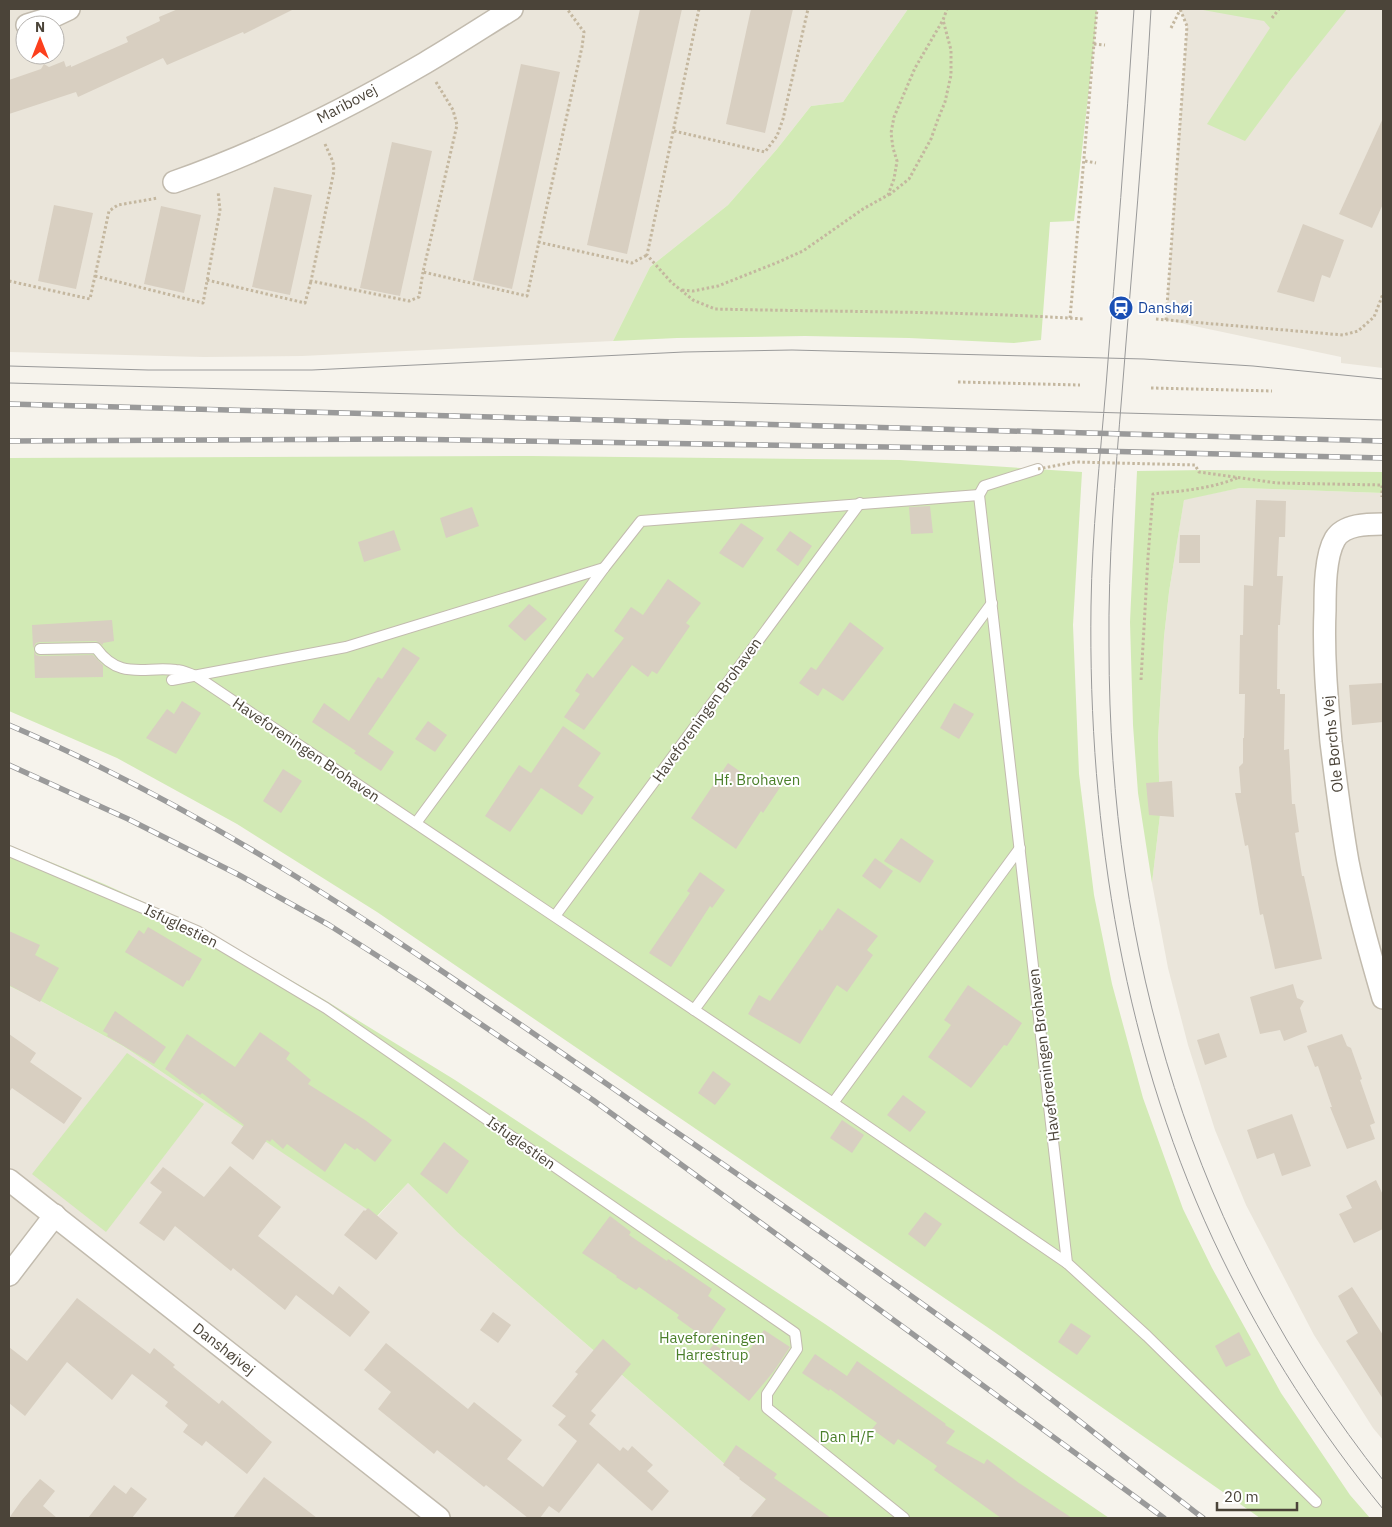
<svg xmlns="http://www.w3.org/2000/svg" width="1392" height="1527" viewBox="0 0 1392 1527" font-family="'IBM Plex Sans',sans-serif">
	<rect width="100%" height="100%" fill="#f6f3ec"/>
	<g fill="#eae5da" fill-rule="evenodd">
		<path d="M9,9h899l-65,93 -32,4 -34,43 -49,56 -78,62 -37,74 -311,15 -98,1 -195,-5zM25,25h30v30h-30z"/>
		<path d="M1180,9h203v359l-42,-5v-6l-175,-37 21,-294z"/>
		<path d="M1240,488l143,5v947l-10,-12 -59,-93 -68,-130 -31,-75 -27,-85 -20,-77 -16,-85 8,-68 -2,-76 6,-102 5,-45 15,-93z"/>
		<path d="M9,986l30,14 84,46 255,170 30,-33 49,49 330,286h-778z"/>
	</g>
	<g fill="#d2eab5">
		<path d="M908,9h189l-3,35 -20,177 -24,1 -9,118 -27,3 -105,-5 -104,-2 -128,2 -64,3 37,-74 78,-62 49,-56 34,-43 32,-4z"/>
		<path d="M1203,9h144l-56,70 -46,62 -38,-17 63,-96 -6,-7 -61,-11z"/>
		<path d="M531,456l369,4 182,12 -9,153 6,149 15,121 18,89 31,114 40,111 29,59 69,125 69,102 20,23h-110l-270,-189 -613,-417 -140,-88 -120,-66 -108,-47v-253z"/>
		<path d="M1208,470l175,2v21l-143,-5 -56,12 -15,92 -5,45 -6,102 2,76 -8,68 -14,-90 -5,-68 -3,-103 7,-151z"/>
		<path d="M9,845l95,39 95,43 121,70 135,83 370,244 284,194h-322l-330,-286 -49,-49 -31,33 -254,-170 -84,-46 -30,-14z"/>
		<path d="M127,1053l77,51 -98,128 -74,-58z"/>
	</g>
	<g fill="#d8cfc1">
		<path d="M178,9h116l-50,25 -1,-2 -76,33 -4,-7 -85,39 -2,-5 -67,22v-34l32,-11 3,-5 5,3 15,-6 2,6 5,-2v2l57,-25 -2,-5 34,-16 -1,-4z"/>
		<path d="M640,9h42l-55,245 -40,-9z"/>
		<path d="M751,9h42l-28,124 -39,-9z"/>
		<path d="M521,64l39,8 -48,217 -39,-9z"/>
		<path d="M1383,118v86l-11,24 -33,-14z"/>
		<path d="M392,142l40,9 -32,145 -40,-8z"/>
		<path d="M274,187l38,8 -22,100 -38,-8z"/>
		<path d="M54,205l39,8 -17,76 -38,-8z"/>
		<path d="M161,206l40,9 -17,78 -40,-9z"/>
		<path d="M1303,224l41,16 -14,38 -8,-3 -8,27 -37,-10z"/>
		<path d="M1256,500l30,1 -1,36h-6l-2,39h6l-3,49h-2l-1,64h3v5h5l-1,56 5,-1 3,55h3l4,28 -4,1 7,43h2l18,83 -47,10 -12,-55 -3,1 -12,-70 -3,1 -10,-53h6l-2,-26 4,-4v-25h1l1,-44h-6l1,-59h3l1,-50 9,1z"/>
		<path d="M930,506l3,27 -22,1 -2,-27z"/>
		<path d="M472,507l7,19 -33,12 -6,-20z"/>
		<path d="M741,523l23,15 -21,30 -24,-15z"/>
		<path d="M394,530l7,20 -37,12 -6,-20z"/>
		<path d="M790,531l22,15 -14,20 -22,-16z"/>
		<path d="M1180,535h20v28h-21z"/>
		<path d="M668,579l33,24 -15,20 4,3 -33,48 -5,-3 -4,6 -16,-12 -48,65 -20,-13 16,-23 -5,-3 12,-18 6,5 31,-40 -10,-7 17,-24 12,8z"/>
		<path d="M529,604l18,15 -22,22 -17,-15z"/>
		<path d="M112,620l2,21 -11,2v2l-7,-4 -56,1 -4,1 -3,5 -1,-23z"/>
		<path d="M850,622l34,26 -41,53 -20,-13 -5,8 -19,-13 12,-16 5,3z"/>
		<path d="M403,647l17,11 -52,76 26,18 -13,19 -27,-18 2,-2 -44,-29 12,-19 25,18 29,-44 4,2z"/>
		<path d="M34,651l2,4 4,1 53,-1 10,10v12l-68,1z"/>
		<path d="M1383,683v39l-31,3 -3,-40z"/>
		<path d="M182,701l19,12 -25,41 -30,-16 21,-29 7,5z"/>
		<path d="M954,703l20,11 -15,25 -19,-11z"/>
		<path d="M428,721l19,14 -12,17 -20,-13z"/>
		<path d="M563,726l38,27 -23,33 16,11 -12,18 -41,-27 -31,44 -25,-16 34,-51 12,8z"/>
		<path d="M728,763l30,21 7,-9 16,11 -18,27 -2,-2 -25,38 -45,-31z"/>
		<path d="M283,769l19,12 -21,32 -18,-12z"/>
		<path d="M1172,781l2,36 -25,-2 -3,-32z"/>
		<path d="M901,838l33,23 -14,22 -36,-22z"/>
		<path d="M875,858l18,13 -13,18 -18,-13z"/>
		<path d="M700,872l25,18 -13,18 -2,-2 -39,61 -22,-14 41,-60 -3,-2z"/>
		<path d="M838,908l40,28 -11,14 6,5 -26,37 -10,-7 -37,59 -52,-30 11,-19 11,6 50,-72 2,2z"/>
		<path d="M148,927l54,32 -13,22 -2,-1 -4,7 -58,-35 14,-22 5,4z"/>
		<path d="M9,931l31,14 -5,10 24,13 -19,34 -31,-17z"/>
		<path d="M1293,984l4,14 7,3 -4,7 7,24 -23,9 -4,-11 -20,4 -10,-37z"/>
		<path d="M968,985l54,38 -15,23 -3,-1 -33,43 -43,-31 23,-32 -7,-5z"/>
		<path d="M115,1011l51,36 -12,17 -47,-28 1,-2 -5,-3z"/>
		<path d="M260,1032l30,21 -4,6 25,21 -3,4 57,36 27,20 -17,22 -18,-14 -2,2 -10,-7 -20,29 -38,-28 -4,5 -11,-10 -2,3 -3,-2 -14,20 -22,-17 13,-18 -42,-32 -2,2 -35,-26 22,-35 48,33z"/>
		<path d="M1219,1033l8,24 -22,8 -8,-25z"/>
		<path d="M9,1034l27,19 -6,9 52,36 -18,26 -52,-36 -3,4z"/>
		<path d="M1342,1034l5,12 4,2 11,31 -2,1 15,43 -5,2 5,14 -28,10 -17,-42h2l-14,-41 -3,1 -8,-21z"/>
		<path d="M713,1071l18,13 -16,21 -17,-12z"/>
		<path d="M903,1095l23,17 -16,20 -23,-17z"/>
		<path d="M1292,1114l19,52 -29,10 -8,-23 -17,6 -10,-29z"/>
		<path d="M842,1120l22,15 -12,18 -22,-15z"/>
		<path d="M444,1142l25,19 -22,33 -27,-20z"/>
		<path d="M230,1166l51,41 -23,29 75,59 6,-9 31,26 -20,25 -54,-42 -11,15 -52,-42 -2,3 -56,-45 -11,15 -25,-18 23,-31 -12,-9 13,-16 41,30z"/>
		<path d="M1376,1180l7,15v34l-29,14 -15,-29 13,-6 -6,-12z"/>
		<path d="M368,1208l30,25 -22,27 -32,-25 20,-25 1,1z"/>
		<path d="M925,1212l17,12 -17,23 -17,-13z"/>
		<path d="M610,1216l21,16 -2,3 38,26 1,-2 44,30 -4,7 18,13 -20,30 -29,-21 2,-3 -40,-28 -3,3 -20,-13 1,-1 -35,-23z"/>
		<path d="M1352,1287l31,48v64l-37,-58 12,-8 -20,-37z"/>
		<path d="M77,1298l73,56 4,-6 21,17 -2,2 46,37 3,-4 50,42 -25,32 -41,-33 -4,5 -19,-14 5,-7 -23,-19 3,-4 -36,-28 -20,26 -45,-38 -42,54 -16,-13v-56l18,14z"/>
		<path d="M493,1312l18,13 -13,18 -18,-13z"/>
		<path d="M1071,1323l20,13 -14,19 -19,-13z"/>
		<path d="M764,1330l26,17 -16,24 -25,30 -49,-40 14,-17 26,19z"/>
		<path d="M1239,1332l12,23 -25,12 -11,-21z"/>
		<path d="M603,1339l28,25 -40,47 5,4 -7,9 31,27 3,-4 5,4 4,-5 21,19 -6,6 22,20 -17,20 -54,-48 -39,50 -10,-7 -9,12h-12l-42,-33 -2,2 -47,-37 -3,4 -56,-45 13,-17 -27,-22 22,-27 82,66 6,-7 48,38 -15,19 36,28 34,-46 -19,-16 8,-9 -14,-10 26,-32 -3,-2z"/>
		<path d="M815,1354l32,22 10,-15 89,63 -1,1 10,6 -9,12 38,21 3,-5 32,24 53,35h-71l-67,-48 3,-4 -39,-27 -4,6 -22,-16 5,-6 -47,-34 -1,2 -27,-18z"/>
		<path d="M736,1445l41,29 -3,4 57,40h-81l16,-19 -27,-20 1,-1 -17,-13z"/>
		<path d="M264,1477l53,41h-84z"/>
		<path d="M40,1479l15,12 -12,15 14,12h-48l13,-18z"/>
		<path d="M114,1485l12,9 5,-7 16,12 -15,19h-44z"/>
	</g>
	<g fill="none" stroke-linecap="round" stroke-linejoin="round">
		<defs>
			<g id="service">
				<path d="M1038,469l-54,17 -5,9 88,768 80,73 169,166"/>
				<path d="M40,649l56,-1c24,33 48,18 80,22 7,0 14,4 20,6l637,427 234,160"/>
				<path d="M172,680l174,-33 258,-79"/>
				<path d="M416,823l188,-255 37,-47 338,-26"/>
				<path d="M9,851l188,80 129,77 469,325 2,16 -30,45v14l137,110"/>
				<path d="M555,916l305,-413"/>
				<path d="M694,1010l298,-407"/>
				<path d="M833,1103l187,-255"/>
			</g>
			<g id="minor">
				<path d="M27,25l23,-7 19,-9"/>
				<path d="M174,182c86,-30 172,-73 251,-119 29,-17 58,-36 87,-54"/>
				<path d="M1383,524c-15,0 -39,0 -48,15 -10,17 -10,51 -10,71 -2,44 2,88 6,132 5,40 10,81 17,120 9,46 22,92 35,136"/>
				<path d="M9,1180l430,338"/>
				<path d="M9,1275l46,-60"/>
			</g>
		</defs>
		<use href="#service" stroke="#c2bbae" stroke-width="12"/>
		<use href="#minor" stroke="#c2bbae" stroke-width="24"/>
		<g stroke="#c4b79f" stroke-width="3" stroke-dasharray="2.5 2.5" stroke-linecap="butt">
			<path d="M699,9l-52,246 24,27 22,18 22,9c123,3 247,2 369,10"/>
			<path d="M1272,18l7,-9"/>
			<path d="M1171,28l9,-18"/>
			<path d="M1094,44l11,1"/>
			<path d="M436,82l17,28 4,15 -34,147 104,24 55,-249 2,-15 -17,-23"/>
			<path d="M674,131l91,21 12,-16 6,-17 25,-110"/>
			<path d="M325,144l8,18 1,9 -23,110 98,20 10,-4 4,-25"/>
			<path d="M1085,161l11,2"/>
			<path d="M889,195l20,-16 22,-40 7,-20 7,-17 6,-27v-25l-8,-30"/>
			<path d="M538,242l94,21 15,-8"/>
			<path d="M95,276l108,27 17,-93 -2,-19"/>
			<path d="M207,280l98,23 6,-22"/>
			<path d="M9,281l81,18 19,-88 9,-6 40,-7"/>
			<path d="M682,290l11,1 25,-5 58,-23 27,-12 60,-42 25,-14 6,-16 3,-18 -4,-13 -2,-15 3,-16 21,-49 28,-48 4,-11"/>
			<path d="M1070,318l27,-309"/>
			<path d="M1156,319l187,16 15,-4 16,-14 9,-23"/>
			<path d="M1166,320l21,-294 -7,-17"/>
			<path d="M958,382l122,3"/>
			<path d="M1151,388l121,3"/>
			<path d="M1141,680l7,-123 5,-63c28,-3 57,-5 84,-16"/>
		</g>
		<use href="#service" stroke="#fff" stroke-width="10"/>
		<use href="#minor" stroke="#fff" stroke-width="21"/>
		<g stroke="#9a9a9a" stroke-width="1">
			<path d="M1134,9c-8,126 -18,251 -28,377 -6,73 -14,147 -15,220 -3,222 33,452 131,652 44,90 98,174 161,251"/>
			<path d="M1151,9c-7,128 -19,256 -29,384 -7,85 -14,169 -13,254 0,305 83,592 274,833"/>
			<path d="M9,366l139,4h164l372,-18 108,-2 352,9 109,7 130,13"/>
			<path d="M9,383l1374,37"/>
		</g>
		<defs>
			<g id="rail">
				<path d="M9,404l1374,37"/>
				<path d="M9,441l391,-2 611,10 372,9"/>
				<path d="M9,725c202,86 383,211 563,335 145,100 290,199 432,303 67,50 132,104 199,155"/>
				<path d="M9,765l119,54 111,56 90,50 94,60 170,115 571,418"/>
			</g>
		</defs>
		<use href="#rail" stroke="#9a9a9a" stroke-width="5.5"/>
		<use href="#rail" stroke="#fff" stroke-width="4" stroke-dasharray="11" stroke-linecap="butt"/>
		<path stroke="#c4b79f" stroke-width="3" stroke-dasharray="2.5 2.5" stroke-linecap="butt" d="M1038,469l37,-7 120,3 4,7 78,11 105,2v12"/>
	</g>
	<defs>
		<symbol id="station-disc" viewBox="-11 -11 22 22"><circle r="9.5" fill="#1a4fb4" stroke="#fff"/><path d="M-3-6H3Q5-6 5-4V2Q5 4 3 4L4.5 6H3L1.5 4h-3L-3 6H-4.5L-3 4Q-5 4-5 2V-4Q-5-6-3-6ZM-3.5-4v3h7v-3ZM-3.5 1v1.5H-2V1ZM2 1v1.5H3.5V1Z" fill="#fff"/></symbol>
	</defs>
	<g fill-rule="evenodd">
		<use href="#station-disc" x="1107" y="294" width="28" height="28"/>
	</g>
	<g text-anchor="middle" stroke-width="4" stroke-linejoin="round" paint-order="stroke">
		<g font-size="15" fill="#4b4439" stroke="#fff">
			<text transform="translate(347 104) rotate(-28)" y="5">Maribovej</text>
			<text transform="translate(707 710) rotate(-54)" y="5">Haveforeningen Brohaven</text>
			<text transform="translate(1333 744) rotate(-96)" y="5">Ole Borchs Vej</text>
			<text transform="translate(306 750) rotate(34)" y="5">Haveforeningen Brohaven</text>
			<text transform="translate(181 926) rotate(26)" y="5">Isfuglestien</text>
			<text transform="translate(1044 1055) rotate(-97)" y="5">Haveforeningen Brohaven</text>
			<text transform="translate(521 1143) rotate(35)" y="5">Isfuglestien</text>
			<text transform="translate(224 1349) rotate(38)" y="5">Danshøjvej</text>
		</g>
		<g font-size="15" fill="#164399" stroke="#fff" text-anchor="start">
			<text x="1138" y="313">Danshøj</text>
		</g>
		<g font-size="15" fill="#4a7f2a" stroke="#fff">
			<text x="757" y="785">Hf. Brohaven</text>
			<text x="712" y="1343">Haveforeningen<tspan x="712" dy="17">Harrestrup</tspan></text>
			<text x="847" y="1442">Dan H/F</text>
		</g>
	</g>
	<rect width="1392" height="1527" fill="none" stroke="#4b4439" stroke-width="20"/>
	<g transform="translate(40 40)"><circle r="24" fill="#ffffff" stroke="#b7b4b0"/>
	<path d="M0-4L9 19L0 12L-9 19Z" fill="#fc3f1d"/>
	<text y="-8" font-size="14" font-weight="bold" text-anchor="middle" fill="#4b4439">N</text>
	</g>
	<path d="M1217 1502v8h80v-8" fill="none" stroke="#4b4439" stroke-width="2.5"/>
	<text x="1224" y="1502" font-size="15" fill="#4b4439" stroke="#ffffff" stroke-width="4" paint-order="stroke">20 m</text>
</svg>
